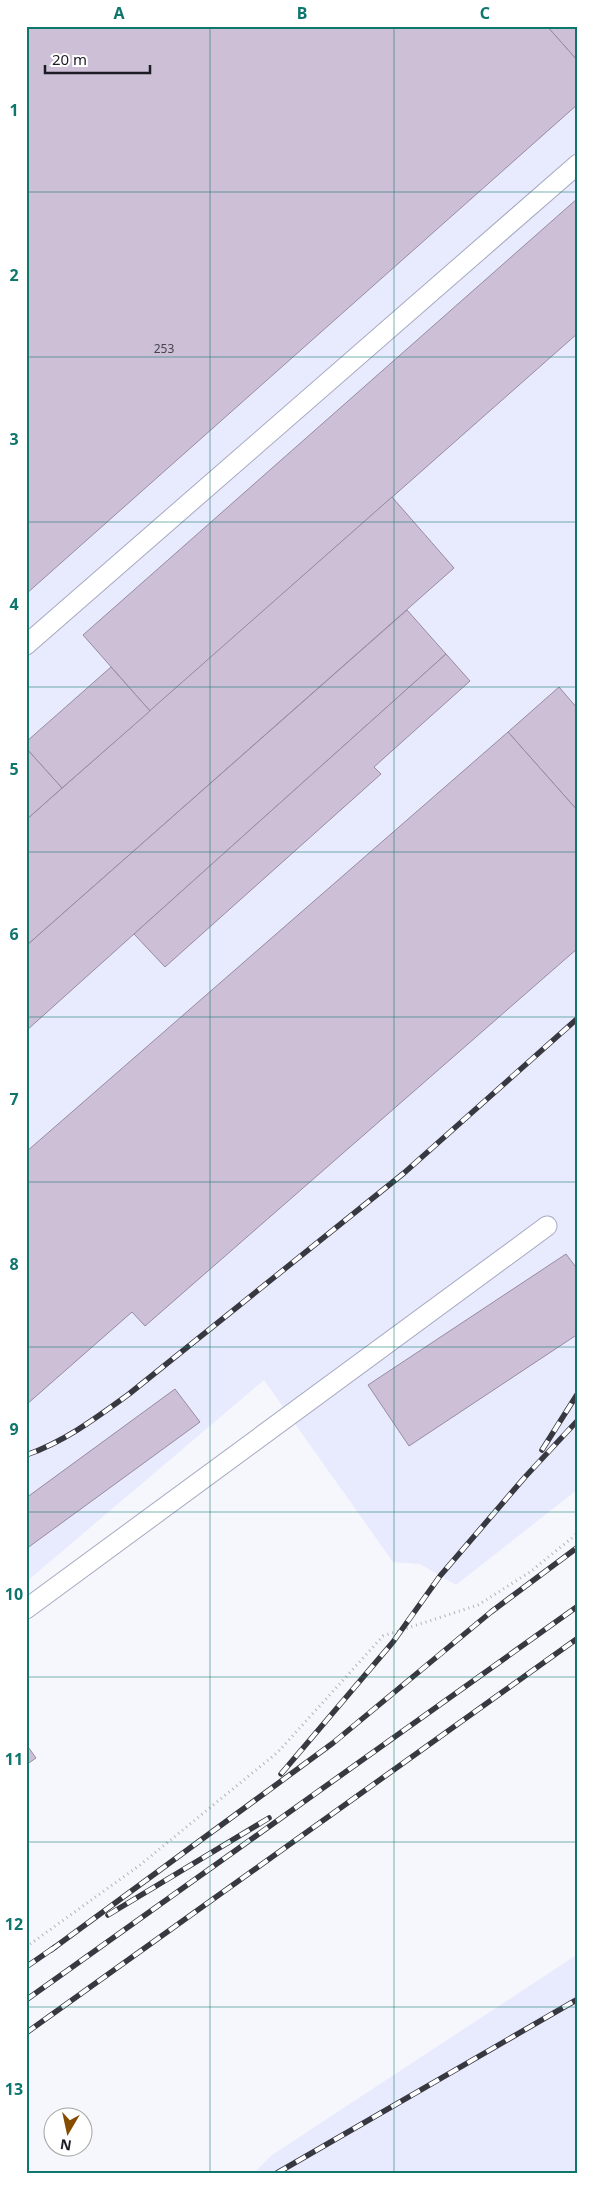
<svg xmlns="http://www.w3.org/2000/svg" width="604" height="2199" viewBox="0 0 604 2199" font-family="'Noto Sans',sans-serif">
	<rect width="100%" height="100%" fill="#f6f7fc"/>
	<g fill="#e8eafe">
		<path d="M26,26h552v1463l-122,96 -36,-21 -27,-2 -129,-182 -238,202z"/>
		<path d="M578,1954v219h-324l18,-18z"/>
	</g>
	<g fill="#ccbfd6" stroke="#978ba1">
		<path d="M26,26h521l31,35v43l-552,490z"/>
		<path d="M547,26h31v35z"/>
		<path d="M578,198v135l-428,378 -67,-76z"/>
		<path d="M392,497l62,71 -428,378v-126z"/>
		<path d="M407,610l39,44 -420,377v-85z"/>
		<path d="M446,654l24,27 -96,86 7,7 -216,193 -31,-33z"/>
		<path d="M111,667l39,44 -88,77 -36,-40v-6z"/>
		<path d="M559,687l19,22v102l-70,-79z"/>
		<path d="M508,732l70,79v137l-433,378 -13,-14 -106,93v-253z"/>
		<path d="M26,748l36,40 -36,32z"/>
		<path d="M566,1254l12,16v64l-169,112 -41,-61z"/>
		<path d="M175,1389l25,33 -174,127v-51z"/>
		<path d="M26,1744l10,14 -10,7z"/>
	</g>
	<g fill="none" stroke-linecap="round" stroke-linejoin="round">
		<defs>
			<g id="lane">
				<path d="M26,645l552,-481"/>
				<path d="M26,1609l521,-383"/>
			</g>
		</defs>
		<use href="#lane" stroke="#a7a9c2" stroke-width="21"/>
		<path stroke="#b3b4ba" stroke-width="3" stroke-dasharray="1 4" stroke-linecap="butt" d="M26,1947l114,-82 138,-113 105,-116 95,-31 52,-33 48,-39"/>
		<use href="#lane" stroke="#fff" stroke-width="19"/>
		<defs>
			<g id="rail">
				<path d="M542,1450l36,-57"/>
				<path d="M26,1455c38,-13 70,-37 103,-61l275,-221 174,-155"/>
				<path d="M281,1774l112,-132 47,-66 85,-99 53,-57"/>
				<path d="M108,1915l161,-97"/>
				<path d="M51,1950l282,-207 158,-131 87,-65"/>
				<path d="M26,1967l29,-20"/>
				<path d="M26,2000l552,-394"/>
				<path d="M26,2033l552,-395"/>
				<path d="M277,2173l301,-174"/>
			</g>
		</defs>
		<use href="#rail" stroke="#373840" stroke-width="5.5"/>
		<use href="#rail" stroke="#fff" stroke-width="4" stroke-dasharray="11" stroke-linecap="butt"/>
	</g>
	<path fill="none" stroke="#0f766e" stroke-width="1" stroke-opacity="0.55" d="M210,26v2147M394,26v2147M26,192h552M26,357h552M26,522h552M26,687h552M26,852h552M26,1017h552M26,1182h552M26,1347h552M26,1512h552M26,1677h552M26,1842h552M26,2007h552"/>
	<g text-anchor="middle" stroke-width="4" stroke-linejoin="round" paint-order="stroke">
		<g font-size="12" fill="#474551">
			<text x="164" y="353">253</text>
		</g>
	</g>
	<rect width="604" height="2199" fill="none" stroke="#ffffff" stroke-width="55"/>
	<g transform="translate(68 2132) rotate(189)"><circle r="24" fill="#ffffff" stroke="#a4a4a8"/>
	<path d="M0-4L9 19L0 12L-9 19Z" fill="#864d00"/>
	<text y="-8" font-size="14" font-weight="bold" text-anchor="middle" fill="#1b1c25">N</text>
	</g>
	<path d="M45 65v8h105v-8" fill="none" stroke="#1b1c25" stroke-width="2.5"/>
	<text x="52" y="65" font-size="15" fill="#1b1c25" stroke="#ffffff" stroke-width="4" paint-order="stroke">20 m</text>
	<rect x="28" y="28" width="548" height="2144" fill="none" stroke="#0f766e" stroke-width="2"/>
	<g font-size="16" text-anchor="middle" font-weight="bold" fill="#0f766e">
		<text x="119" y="19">A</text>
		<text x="302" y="19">B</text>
		<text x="485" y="19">C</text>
		<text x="14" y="116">1</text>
		<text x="14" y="281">2</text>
		<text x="14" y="445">3</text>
		<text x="14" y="610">4</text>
		<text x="14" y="775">5</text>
		<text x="14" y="940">6</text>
		<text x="14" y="1105">7</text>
		<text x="14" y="1270">8</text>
		<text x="14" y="1435">9</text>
		<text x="14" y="1600">10</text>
		<text x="14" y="1765">11</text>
		<text x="14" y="1930">12</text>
		<text x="14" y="2095">13</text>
	</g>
</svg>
